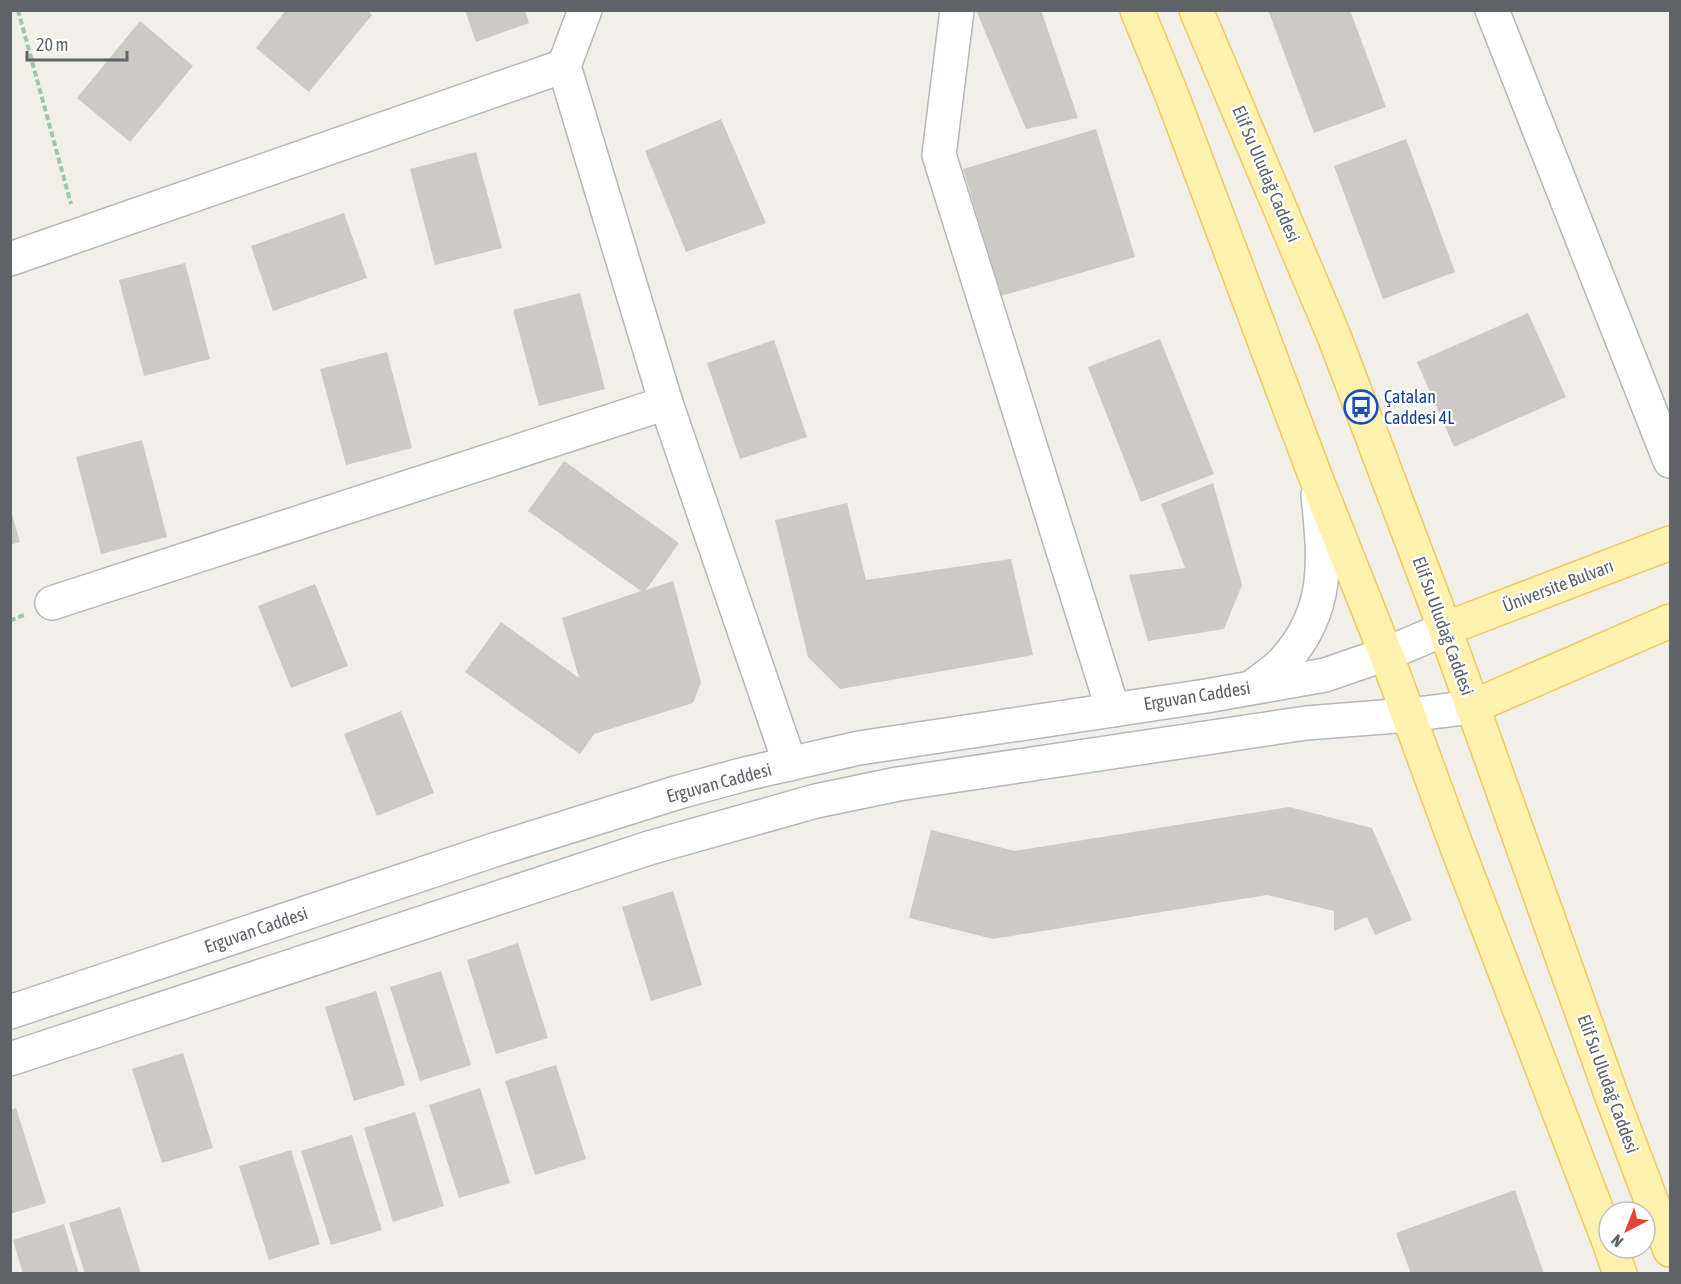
<svg xmlns="http://www.w3.org/2000/svg" width="1681" height="1284" viewBox="0 0 1681 1284" font-family="'Asap Condensed',sans-serif">
	<rect width="100%" height="100%" fill="#f1efe8"/>
	<g fill="#cccac5">
		<path d="M286,10h81l5,5 -63,77 -53,-44z"/>
		<path d="M465,10h60l4,13 -53,19z"/>
		<path d="M976,10h65l37,108 -52,11z"/>
		<path d="M1268,10h82l36,97 -72,26z"/>
		<path d="M140,21l53,45 -63,76 -53,-44z"/>
		<path d="M721,119l45,104 -80,29 -41,-101z"/>
		<path d="M1096,129l39,128 -134,39 -38,-127z"/>
		<path d="M1406,139l49,133 -72,27 -49,-133z"/>
		<path d="M476,152l26,96 -67,17 -25,-96z"/>
		<path d="M344,213l23,65 -94,33 -22,-65z"/>
		<path d="M185,263l25,96 -66,17 -25,-96z"/>
		<path d="M580,293l25,96 -66,17 -26,-96z"/>
		<path d="M1528,313l38,84 -112,50 -37,-85z"/>
		<path d="M1160,339l54,135 -73,28 -53,-135z"/>
		<path d="M774,340l33,97 -67,22 -33,-96z"/>
		<path d="M387,352l25,96 -66,17 -26,-96z"/>
		<path d="M142,440l25,97 -66,17 -25,-97z"/>
		<path d="M564,461l115,82 -33,47 27,-9 28,101 -8,21 -99,31 -14,20 -115,-82 36,-50 78,56 -17,-60 79,-27 -113,-80z"/>
		<path d="M1213,483l29,102 -18,44 -76,12 -19,-66 56,-7 -24,-64z"/>
		<path d="M847,503l19,77 145,-21 22,96 -193,34 -32,-32 -33,-137z"/>
		<path d="M11,511l9,31 -10,3v-33z"/>
		<path d="M315,584l33,82 -57,22 -33,-82z"/>
		<path d="M401,711l33,82 -57,23 -33,-82z"/>
		<path d="M1289,807l83,21 40,92 -37,15 -8,-18 -33,14v-20l-67,-16 -274,44 -84,-21 22,-88 84,21z"/>
		<path d="M673,891l29,94 -51,16 -29,-94z"/>
		<path d="M518,943l30,95 -52,16 -29,-94z"/>
		<path d="M441,971l30,94 -51,16 -30,-94z"/>
		<path d="M376,991l29,94 -51,16 -29,-94z"/>
		<path d="M183,1053l30,95 -51,15 -30,-94z"/>
		<path d="M556,1065l30,94 -51,16 -30,-94z"/>
		<path d="M480,1088l30,95 -51,15 -30,-93z"/>
		<path d="M16,1108l30,95 -36,11v-104z"/>
		<path d="M415,1112l29,94 -51,16 -29,-94z"/>
		<path d="M352,1135l30,95 -51,15 -30,-94z"/>
		<path d="M291,1150l29,94 -51,16 -30,-94z"/>
		<path d="M1515,1190l29,84h-133l-15,-41z"/>
		<path d="M120,1207l21,67h-56l-16,-51z"/>
		<path d="M64,1224l15,50h-56l-10,-34z"/>
	</g>
	<g fill="none" stroke-linecap="round" stroke-linejoin="round">
		<defs>
			<g id="minor">
				<path d="M585,10l-21,56 102,337 124,361"/>
				<path d="M957,10l-18,145 174,555"/>
				<path d="M1492,10l178,451"/>
				<path d="M10,259l554,-193"/>
				<path d="M52,603l614,-200"/>
				<path d="M1254,686c11,-9 24,-17 32,-27 45,-51 38,-103 32,-164"/>
				<path d="M10,1012l487,-163 182,-57 66,-18 114,-26 347,-52 119,-21 61,-21 59,-25"/>
				<path d="M10,1059l639,-211 167,-47 82,-17 408,-61 103,-8 63,-8"/>
			</g>
			<g id="major">
				<path d="M1137,10l34,83 145,385 70,176 69,188 154,400"/>
				<path d="M1196,10l138,326 111,293 167,468 58,153"/>
				<path d="M1445,629l225,-86"/>
				<path d="M1472,707l198,-86"/>
				<path d="M1611,1248l9,26"/>
			</g>
		</defs>
		<use href="#minor" stroke="#b5b8bc" stroke-width="36"/>
		<use href="#major" stroke="#f2c960" stroke-width="36"/>
		<g stroke="#9cc7a9" stroke-width="4" stroke-dasharray="6 3" stroke-linecap="butt">
			<path d="M18,10l53,194"/>
			<path d="M10,11l2,-1"/>
			<path d="M10,621l14,-6"/>
		</g>
		<use href="#minor" stroke="#fff" stroke-width="33"/>
		<use href="#major" stroke="#fff2af" stroke-width="33"/>
	</g>
	<defs>
		<symbol id="bus-ring" viewBox="-11 -11 22 22"><circle r="9.5" fill="#fff" stroke="#1a4fb4" stroke-width="1.5"/><path d="M-5-6H5V4H4V6H2V4H-2V6H-4V4H-5ZM-3.5-4V0h7V-4ZM-3.5 1.2v1.5H-2V1.2ZM2 1.2v1.5H3.5V1.2Z" fill="#1a4fb4"/></symbol>
	</defs>
	<g fill-rule="evenodd">
		<use href="#bus-ring" x="1342" y="388" width="38" height="38"/>
	</g>
	<g text-anchor="middle" stroke-width="4.5" stroke-linejoin="round" paint-order="stroke">
		<g font-size="18" fill="#5f6368" stroke="#fff">
			<text transform="translate(1266 174) rotate(67)" y="6">Elif Su Uludağ Caddesi</text>
			<text transform="translate(1558 586) rotate(-21)" y="6">Üniversite Bulvarı</text>
			<text transform="translate(1443 626) rotate(70)" y="6">Elif Su Uludağ Caddesi</text>
			<text transform="translate(1197 696) rotate(-9)" y="6">Erguvan Caddesi</text>
			<text transform="translate(719 783) rotate(-15)" y="6">Erguvan Caddesi</text>
			<text transform="translate(256 930) rotate(-19)" y="6">Erguvan Caddesi</text>
			<text transform="translate(1608 1084) rotate(70)" y="6">Elif Su Uludağ Caddesi</text>
		</g>
		<g font-size="18" fill="#164399" stroke="#fff" text-anchor="start">
			<text x="1384" y="403">Çatalan<tspan x="1384" dy="21">Caddesi 4L</tspan></text>
		</g>
	</g>
	<rect width="1681" height="1284" fill="none" stroke="#5f6368" stroke-width="24"/>
	<g transform="translate(1627 1230) rotate(222)"><circle r="28" fill="#ffffff" stroke="#bfc1c3" stroke-width="1.5"/>
	<path d="M0-4.5L10 22L0 15L-10 22Z" fill="#ea4335"/>
	<text y="-9" font-size="16" font-weight="bold" text-anchor="middle" fill="#5f6368">N</text>
	</g>
	<path d="M27 51v9h100v-9" fill="none" stroke="#5f6368" stroke-width="3"/>
	<text x="36" y="51" font-size="18" fill="#5f6368" stroke="#ffffff" stroke-width="4.5" paint-order="stroke">20 m</text>
</svg>
